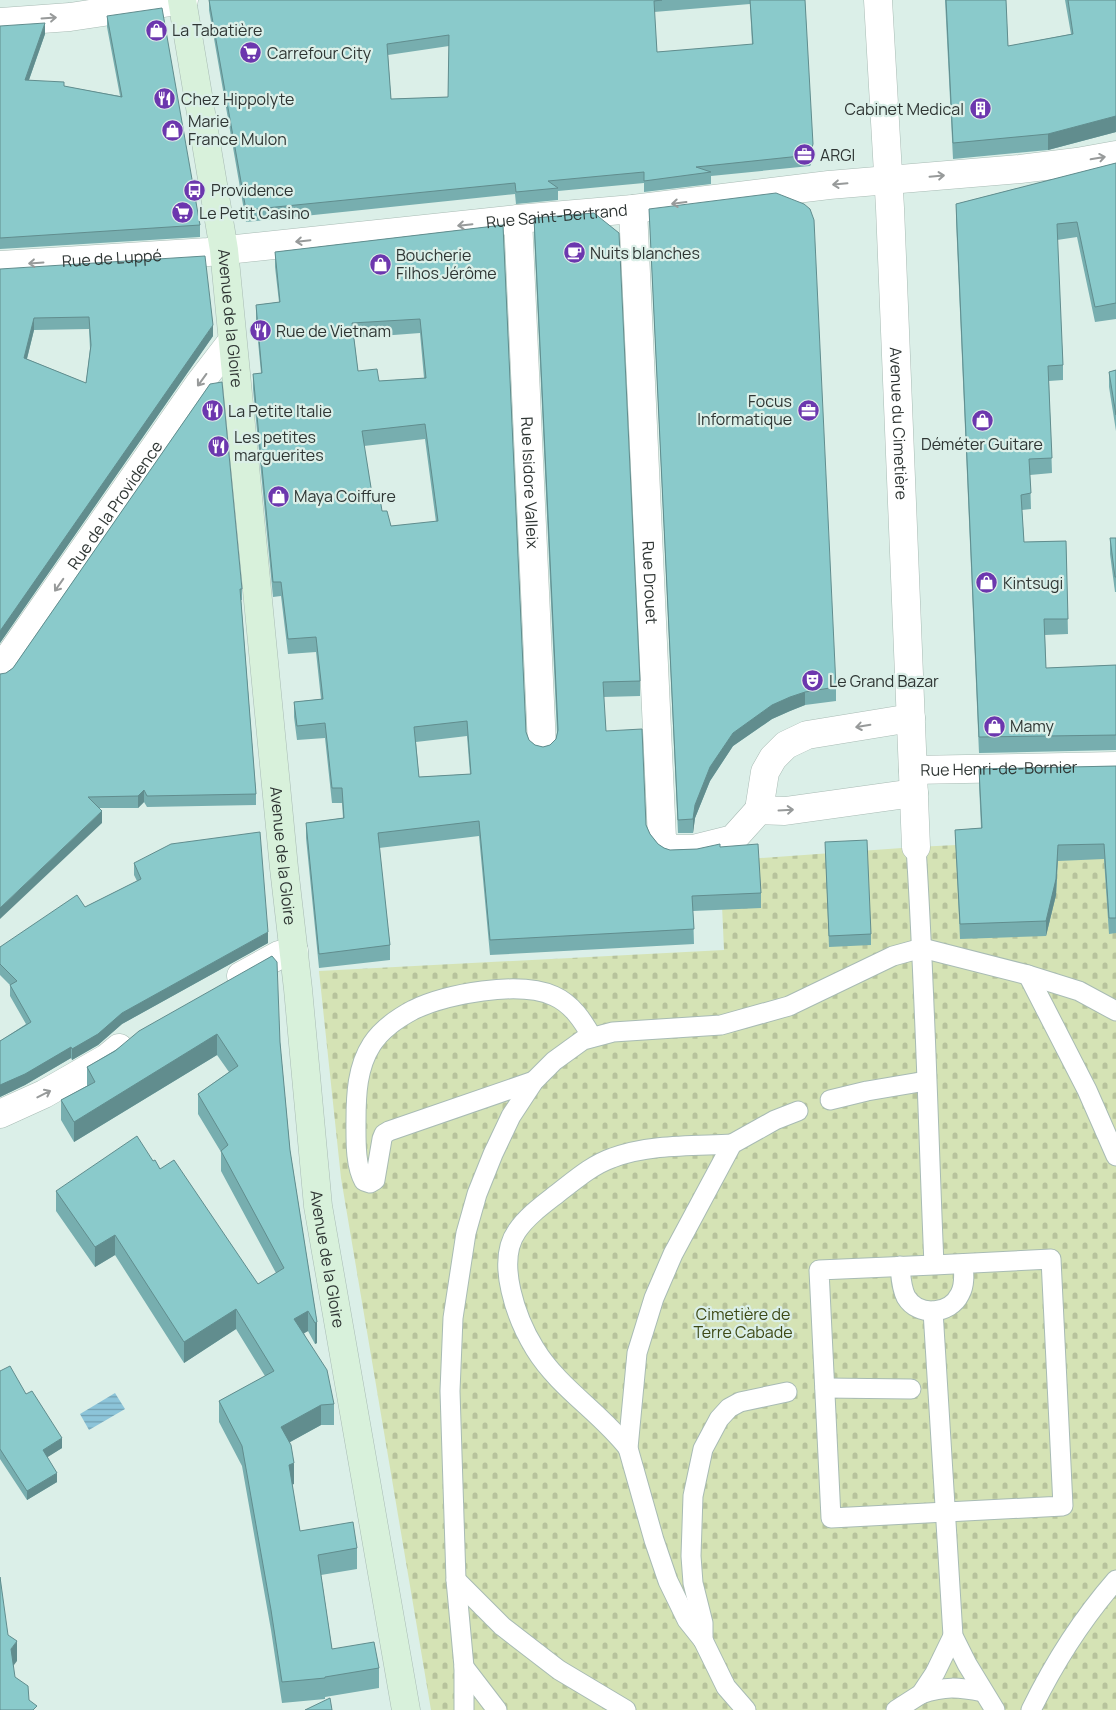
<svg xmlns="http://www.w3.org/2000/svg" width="1116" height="1710" viewBox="0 0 1116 1710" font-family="Manrope,sans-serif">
	<defs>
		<pattern id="cemetery-stones" width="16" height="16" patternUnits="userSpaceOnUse" patternTransform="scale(1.25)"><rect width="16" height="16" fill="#d5e3b5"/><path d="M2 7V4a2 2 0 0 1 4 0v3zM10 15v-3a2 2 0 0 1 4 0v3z" fill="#b7c39c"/></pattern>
		<pattern id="water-rules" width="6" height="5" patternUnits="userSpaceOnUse" patternTransform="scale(1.25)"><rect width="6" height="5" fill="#8cc4d9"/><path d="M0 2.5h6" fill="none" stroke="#73a0b1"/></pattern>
	</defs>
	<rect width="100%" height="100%" fill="#dbefe8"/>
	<path fill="url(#cemetery-stones)" d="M1116,837v873h-685l-90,-532 -22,-207 405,-21 -4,-89 196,-14z"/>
	<path fill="url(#water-rules)" d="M115,1393l10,16 -36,21 -9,-16z"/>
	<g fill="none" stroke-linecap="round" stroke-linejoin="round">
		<defs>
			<g id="lane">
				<path d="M916,847c9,139 12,279 18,418l-115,5 12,248 232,-12 -12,-247 -117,6"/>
				<path d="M1028,975l59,115 29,66"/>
				<path d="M534,1081l-145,50 -5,3 -2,5 -7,41 -5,3 -6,-2c-9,-16 -8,-41 -8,-60 0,-26 1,-54 16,-77 9,-14 26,-26 41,-34 33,-16 106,-30 141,-14 18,8 29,25 38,41"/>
				<path d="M830,1100l37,-9 59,-10"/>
				<path d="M900,1266c1,11 1,21 6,31 12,20 44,18 54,-3 5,-9 4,-20 3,-30"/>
				<path d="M933,1311l20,325 14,28 28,46"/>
				<path d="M825,1388l86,1"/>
				<path d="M628,1448c-28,-36 -69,-60 -93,-99 -18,-29 -40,-87 -18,-118 10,-15 27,-27 41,-38 17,-13 34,-28 54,-35 37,-14 81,-12 120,-14"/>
				<path d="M456,1580l46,46 57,44 67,40"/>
				<path d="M703,1640l-16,-20 -19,-39 -14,-41 -26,-92 9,-95 17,-55 19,-44 59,-110 43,-24 23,-9"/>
				<path d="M464,1667l33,43"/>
				<path d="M921,1694c24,-8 37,-7 62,-2"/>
				<path d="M464,1710v-43l-8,-87 -6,-189 3,-73 13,-85 11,-39 16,-40 18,-38 23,-35 20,-20 29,-21 30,-8 108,-7 68,-19 104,-50 29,-8 106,27 51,16 37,20"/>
				<path d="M746,1710l-20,-23 -23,-47v-17l-10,-40 -2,-27 2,-60 10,-47 16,-30 10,-11 11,-6 47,-10"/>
				<path d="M896,1710l25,-16 14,-21 18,-37"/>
				<path d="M1031,1710c23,-47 51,-91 85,-130"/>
			</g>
			<g id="street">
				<path id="s1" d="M878,0l12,208 26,639"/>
				<path d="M0,22l70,-5 114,-17"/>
				<path id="s2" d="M633,209l29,630 8,10h23l40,-10 26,-29"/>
				<path id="s3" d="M518,219l24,527"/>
				<path id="s4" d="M0,265l208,-13 310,-33 115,-10 196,-24 191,-16 57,-7 39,-7"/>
				<path id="s5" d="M0,670l199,-286 33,-43"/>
				<path d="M911,718l-104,17 -21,10 -13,13 -8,14 -6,38 26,1 129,-18"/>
				<path id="s6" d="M913,770l203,-4"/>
				<path d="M241,976l38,-21 15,-4"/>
				<path d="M0,1114l44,-20 63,-36 12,-10"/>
			</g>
			<g id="secondary">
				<path id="s7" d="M182,0l42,250 60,618 14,121 20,217 88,504"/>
			</g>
		</defs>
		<use href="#lane" stroke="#a8bbb4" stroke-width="21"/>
		<use href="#street" stroke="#a8bbb4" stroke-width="29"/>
		<use href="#secondary" stroke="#a8bbb4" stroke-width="29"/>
		<use href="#lane" stroke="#fff" stroke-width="19"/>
		<use href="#street" stroke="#fff" stroke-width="28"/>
		<use href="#secondary" stroke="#d8f1db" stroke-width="28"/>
	</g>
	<g fill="#77aeaf" fill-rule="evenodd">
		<path d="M209,0h596l8,156 -3,10 -99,10v8l-67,8v-9l-86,8v9l-42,4 -1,-10 -269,28 -37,-212zM750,4l2,41 -95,7 -3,-40zM449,46l-1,51 -57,2 -3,-44z"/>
		<path d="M945,0h61l2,46 63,-12 -6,-34h51v132l-68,18 -95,9z"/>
		<path d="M107,16l93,209v12l-200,12v-223l45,8 -16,46 91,16 -13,-69z"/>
		<path d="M1116,163v156l-21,3 -18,-85 -20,3 6,125v15l-14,1 3,92 -22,2 1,34 -9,1 2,32 42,-1 2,93 -23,1 1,33 70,-3v85l-137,3 -23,-533v-16z"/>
		<path d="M649,209l187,478v14l-31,4 -15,6 -18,8 -39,27 -23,35 -15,37 -2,15h-15z"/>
		<path d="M534,218l106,463v15l-37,1 3,34 44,103 8,10 6,4 6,2 27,-1 23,-2 41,46v15l-68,3 1,33 -204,11 -11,-119 -100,12 11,97v15l-71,8 -13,-130v-15l37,-5 -1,-15h-10l-7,-65 -28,2 -3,-23v-15l27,-3 -5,-47 -28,2 -7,-58 -8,1 -20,-208v-15l8,-1 -5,-53v-15l23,-3 -4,-35v-15l228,-27 23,507 3,8 6,5 8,2 7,-2 6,-6 1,-6 -23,-500zM420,333l4,45 -45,3 -21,-10 -4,-33zM425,439l11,83 -45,4 -9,-15 -9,-11 -9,-54zM467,736l3,38 -51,3 -3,-35z"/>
		<path d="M0,269l213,67 -213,307zM89,329l1,20 -4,34 -59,-24 7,-29z"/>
		<path d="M1116,370v61l-7,-44v-15z"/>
		<path d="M210,384l32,205v11h-1l15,194v11l-109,2 -3,-5 -6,6h-39l3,15 -96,-150 7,-5z"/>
		<path d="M1110,538h6v54h-1l-5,-38z"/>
		<path d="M1116,766v167l-7,1 -5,-75 -46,2 -2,34 -10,41 -86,3 -5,-109 26,-2 -2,-44v-15z"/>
		<path d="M825,842l46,92v11l-42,2z"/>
		<path d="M134,863l134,80 -146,81 -24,21 -26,15 -1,-2 -46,27 -25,12v-56l26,-17 -16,-28v-11l-10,-10v-28l85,-40 52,-26 -3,-6z"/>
		<path d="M272,956l18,194 27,172v21l-2,1 -7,-13 -4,2 30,71v21h-13l-31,17 4,42h-2l8,47 57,17v21l-36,6 11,74 47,19v20l-54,9v2l-43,4 -11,-73 -29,-164 -23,-44v-21l46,-25 -29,-47 -52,34 -69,-108 -20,12 -39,-56v-20l97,-30 7,8 98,115 18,-11 -55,-102v-19l-23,-38v-20l31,-22 -12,-17 -143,87 -13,-22v-20l26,-14v-19z"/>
		<path d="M0,1371l26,23 36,54 -15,9 10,25 -30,18 -27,-41z"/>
	</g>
	<g fill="#618d8e">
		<path d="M45,23v11l-20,57v-11z"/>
		<path d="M1116,116v16l-68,18v-16z"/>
		<path d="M813,144v12l-3,10v-11z"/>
		<path d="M34,318v12l-10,40v-12z"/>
		<path d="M213,325v11l-213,307v-12z"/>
		<path d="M805,692v13l-15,6 -18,8 -39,27 -23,35 -15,37 -2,15v-14l2,-14 15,-38 23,-34 39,-28 18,-8z"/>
		<path d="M144,790v12l-6,6v-12z"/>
		<path d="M102,811v12l-102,96v-11z"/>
		<path d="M1058,845l-2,50 -10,41v-15z"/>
		<path d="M268,932v11l-146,81 -24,21 -26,15v-11l50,-36z"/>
		<path d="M217,1034v21l-143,87v-20z"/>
		<path d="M71,1047v11l-46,27 -25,12v-12z"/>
		<path d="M115,1235v20l-20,12v-20z"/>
		<path d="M236,1309v20l-52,34v-21z"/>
		<path d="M308,1311v20l-14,8v-20z"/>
		<path d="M317,1322v21l-2,1v-21z"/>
		<path d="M321,1405v20l-40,22v-20z"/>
		<path d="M62,1438v10l-19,12v-10z"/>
		<path d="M294,1463v21l-5,2v-21z"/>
		<path d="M57,1473v9l-30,18v-9z"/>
		<path d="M17,1641v20l-6,8v-20z"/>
	</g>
	<g fill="#8acacb" stroke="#618d8e" fill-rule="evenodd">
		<path d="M209,0h453l-8,1 3,51 96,-8 -3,-44h55l8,144 -3,11 -114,12 15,5 -67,9v-9l-96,9 10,7 -42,4 -1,-9 -269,27zM449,35l-1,62 -57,2 -4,-55z"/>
		<path d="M946,0h60l2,46 65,-12 -5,-34h48v116l-68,18 -95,9z"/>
		<path d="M162,8l38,217 -200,13v-212l45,-3 -20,57 39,2v4l58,11 -15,-81z"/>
		<path d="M1116,163v140l-21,4 -18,-85 -20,2 6,141 -15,1 4,92 -23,1 2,34 -10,2 3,47 42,-1 2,78h-24l2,49 70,-3v70l-137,2 -23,-533z"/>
		<path d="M776,193l28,11 6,5 4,11 22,467 -31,5 -15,5 -18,8 -39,28 -23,34 -15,38 -2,14 -15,1 -29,-611z"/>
		<path d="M594,213l25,20 21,448 -37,1 3,49 36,-2 4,96 4,9 8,10 6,4 6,2 27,-1 23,-5v3l38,-3 3,49 -69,3 2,33 -204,11 -11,-119 -101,12 12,112 -71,9 -13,-131 38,-5 -2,-30h-10l-7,-65 -28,3 -3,-24 29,-3 -7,-62 -28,2 -7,-57h-8l-20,-208 9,-1 -6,-68 24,-3 -5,-50 228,-27 23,507 3,8 6,5 8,2 7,-2 6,-6 2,-9 -24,-512zM420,319l6,59 -47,3 -2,-12 -19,2 -6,-48zM425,424l13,97 -47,5 -4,-15h-5l-2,-13 -7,2 -11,-69zM467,721l4,53 -52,3 -5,-50z"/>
		<path d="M205,256l8,69 -213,306v-362zM89,317l2,28 -5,38 -62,-25 10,-40z"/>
		<path d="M1116,370v45l-7,-43z"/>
		<path d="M222,382l20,207h-2l16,205 -109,2 -3,-6 -6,6 -50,1 14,14 -102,97v-234l6,-1 7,-5 197,-284z"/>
		<path d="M1110,538h6v39h-1z"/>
		<path d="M1116,766v152h-7l-5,-74 -46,1 -2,34 -10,42 -86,3 -5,-94 27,-2 -3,-59z"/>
		<path d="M260,832l8,100 -146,81 -24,21 -26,15 -1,-2 -46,27 -25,11v-44l31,-19 -21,-37 7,-4 -17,-17v-17l77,-52 8,12 56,-28 -7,-16 37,-19z"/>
		<path d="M867,840l4,94 -42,2 -4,-94z"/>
		<path d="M272,956l5,6 3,80 10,108 27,172 -2,1 -7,-12 -14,8 33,51 7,34 -13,1 -40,22 10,18 3,18 -5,2 11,66 53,-9 4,26 -39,7 14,94 42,-7 5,26 -54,9v1l-43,4 -11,-72 -29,-164 -23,-45 55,-30 -38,-62 -52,33 -69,-107 -20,12 -39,-56 81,-55 16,25 2,-1 5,9 14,-9 84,124 26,-16 -63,-117 7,-6 -30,-51 40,-28 -21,-32 -143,88 -13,-22 34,-18 -8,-15 28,-16 24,-20z"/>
		<path d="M10,1366l16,28 6,-3 30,47 -19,12 14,23 -30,18 -27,-42v-78z"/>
		<path d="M0,1577l8,58 9,6 -6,8 4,28 13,9 1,14 8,6 -4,4h-33z"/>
		<path d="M330,1698l2,12h-27z"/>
	</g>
	<defs><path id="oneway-shaft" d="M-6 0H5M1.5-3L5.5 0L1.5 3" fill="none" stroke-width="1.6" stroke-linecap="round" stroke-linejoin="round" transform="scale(1.25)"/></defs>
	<g stroke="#979a9a">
		<use href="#oneway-shaft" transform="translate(49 18) rotate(-4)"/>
		<use href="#oneway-shaft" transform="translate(1098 158) rotate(-10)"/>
		<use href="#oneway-shaft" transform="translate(937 176) rotate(-5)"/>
		<use href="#oneway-shaft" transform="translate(840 184) rotate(175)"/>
		<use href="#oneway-shaft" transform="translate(679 203) rotate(173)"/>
		<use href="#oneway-shaft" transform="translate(465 225) rotate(174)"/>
		<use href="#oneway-shaft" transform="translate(303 241) rotate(174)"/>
		<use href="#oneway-shaft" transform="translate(36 263) rotate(176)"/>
		<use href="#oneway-shaft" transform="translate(202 380) rotate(126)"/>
		<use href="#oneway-shaft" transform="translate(59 585) rotate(125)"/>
		<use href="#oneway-shaft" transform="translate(863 726) rotate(171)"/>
		<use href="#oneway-shaft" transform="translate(786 810) rotate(-3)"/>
		<use href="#oneway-shaft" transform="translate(44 1094) rotate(-27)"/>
	</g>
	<defs>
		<symbol id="shop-disc" viewBox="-11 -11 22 22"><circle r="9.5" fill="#6c37ae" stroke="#dbefe8"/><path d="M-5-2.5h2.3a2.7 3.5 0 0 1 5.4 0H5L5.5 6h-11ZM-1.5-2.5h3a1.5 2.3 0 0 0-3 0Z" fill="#fff"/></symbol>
		<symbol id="supermarket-disc" viewBox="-11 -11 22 22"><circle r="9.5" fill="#6c37ae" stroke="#dbefe8"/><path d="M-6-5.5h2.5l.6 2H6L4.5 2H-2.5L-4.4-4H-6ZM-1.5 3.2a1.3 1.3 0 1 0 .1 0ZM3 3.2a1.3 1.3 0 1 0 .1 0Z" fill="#fff"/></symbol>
		<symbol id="restaurant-disc" viewBox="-11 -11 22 22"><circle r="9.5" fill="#6c37ae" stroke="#dbefe8"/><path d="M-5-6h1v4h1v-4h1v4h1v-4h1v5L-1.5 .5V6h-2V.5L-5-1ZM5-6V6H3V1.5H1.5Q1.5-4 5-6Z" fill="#fff"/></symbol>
		<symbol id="building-disc" viewBox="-11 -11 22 22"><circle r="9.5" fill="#6c37ae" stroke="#dbefe8"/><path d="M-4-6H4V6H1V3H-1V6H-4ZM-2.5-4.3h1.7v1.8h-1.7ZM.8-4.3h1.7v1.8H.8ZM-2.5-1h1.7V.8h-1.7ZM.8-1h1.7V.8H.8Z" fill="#fff"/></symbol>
		<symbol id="office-disc" viewBox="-11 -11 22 22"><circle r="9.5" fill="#6c37ae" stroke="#dbefe8"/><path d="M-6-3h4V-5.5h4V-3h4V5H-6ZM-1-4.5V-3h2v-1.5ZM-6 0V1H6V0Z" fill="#fff"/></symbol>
		<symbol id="bus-disc" viewBox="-11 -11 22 22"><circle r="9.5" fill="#6c37ae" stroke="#dbefe8"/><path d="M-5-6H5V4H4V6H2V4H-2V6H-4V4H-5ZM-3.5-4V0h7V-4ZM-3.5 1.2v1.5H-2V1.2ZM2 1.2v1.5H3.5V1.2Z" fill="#fff"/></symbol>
		<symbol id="cafe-disc" viewBox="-11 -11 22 22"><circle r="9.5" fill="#6c37ae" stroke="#dbefe8"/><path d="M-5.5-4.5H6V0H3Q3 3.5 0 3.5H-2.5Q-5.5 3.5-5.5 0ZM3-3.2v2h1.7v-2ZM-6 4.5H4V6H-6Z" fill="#fff"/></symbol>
		<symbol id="theatre-disc" viewBox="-11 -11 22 22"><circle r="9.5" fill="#6c37ae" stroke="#dbefe8"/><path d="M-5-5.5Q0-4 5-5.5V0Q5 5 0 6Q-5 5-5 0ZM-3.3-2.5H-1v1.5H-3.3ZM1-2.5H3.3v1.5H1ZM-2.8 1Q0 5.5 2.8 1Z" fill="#fff"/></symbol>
	</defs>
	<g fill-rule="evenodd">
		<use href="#shop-disc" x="144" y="18" width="25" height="25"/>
		<use href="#supermarket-disc" x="238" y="40" width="25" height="25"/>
		<use href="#restaurant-disc" x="152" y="86" width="25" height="25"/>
		<use href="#building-disc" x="968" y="96" width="25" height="25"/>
		<use href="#shop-disc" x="160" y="118" width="25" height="25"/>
		<use href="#office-disc" x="792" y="142" width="25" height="25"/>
		<use href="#bus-disc" x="182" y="178" width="25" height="25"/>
		<use href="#supermarket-disc" x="170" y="200" width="25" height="25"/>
		<use href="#cafe-disc" x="562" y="240" width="25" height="25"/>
		<use href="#shop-disc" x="368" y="252" width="25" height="25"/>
		<use href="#restaurant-disc" x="248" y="318" width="25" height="25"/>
		<use href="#office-disc" x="796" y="398" width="25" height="25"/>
		<use href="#restaurant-disc" x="200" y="398" width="25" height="25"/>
		<use href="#shop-disc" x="970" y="408" width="25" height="25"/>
		<use href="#restaurant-disc" x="206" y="434" width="25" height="25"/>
		<use href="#shop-disc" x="266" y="484" width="25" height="25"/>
		<use href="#shop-disc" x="974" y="570" width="25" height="25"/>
		<use href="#theatre-disc" x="800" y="668" width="25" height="25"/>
		<use href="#shop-disc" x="982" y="714" width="25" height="25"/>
	</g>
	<g text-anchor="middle" stroke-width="4.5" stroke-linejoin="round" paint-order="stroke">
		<g font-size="16" fill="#2f3634" stroke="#dbefe8" text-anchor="start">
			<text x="172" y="36">La Tabatière</text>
			<text x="267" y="59">Carrefour City</text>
			<text x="181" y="105">Chez Hippolyte</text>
			<text x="964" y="115" text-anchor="end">Cabinet Medical</text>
			<text x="188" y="127">Marie<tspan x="188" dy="18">France Mulon</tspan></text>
			<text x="820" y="161">ARGI</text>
			<text x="211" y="196">Providence</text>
			<text x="199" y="219">Le Petit Casino</text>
			<text x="590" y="259">Nuits blanches</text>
			<text x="396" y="261">Boucherie<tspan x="396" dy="18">Filhos Jérôme</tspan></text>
			<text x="276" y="337">Rue de Vietnam</text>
			<text x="792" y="407" text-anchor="end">Focus<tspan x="792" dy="18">Informatique</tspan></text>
			<text x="228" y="417">La Petite Italie</text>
			<text x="234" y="443">Les petites<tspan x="234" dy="18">marguerites</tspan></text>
			<text x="982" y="450" text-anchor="middle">Déméter Guitare</text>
			<text x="294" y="502">Maya Coiffure</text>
			<text x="1003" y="589">Kintsugi</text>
			<text x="829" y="687">Le Grand Bazar</text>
			<text x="1010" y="732">Mamy</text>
		</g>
		<g font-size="16" fill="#2f3634" stroke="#dbefe8">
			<text dy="6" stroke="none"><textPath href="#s4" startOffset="559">Rue Saint-Bertrand</textPath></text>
			<text dy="6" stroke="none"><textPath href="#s4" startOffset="112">Rue de Luppé</textPath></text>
			<text dy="6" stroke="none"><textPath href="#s7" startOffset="322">Avenue de la Gloire</textPath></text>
			<text dy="6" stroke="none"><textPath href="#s1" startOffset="424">Avenue du Cimetière</textPath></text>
			<text dy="6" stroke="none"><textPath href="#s3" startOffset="264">Rue Isidore Valleix</textPath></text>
			<text dy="6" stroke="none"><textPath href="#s5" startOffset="201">Rue de la Providence</textPath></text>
			<text dy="6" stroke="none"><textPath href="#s2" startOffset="374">Rue Drouet</textPath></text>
			<text dy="6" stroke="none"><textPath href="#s6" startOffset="86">Rue Henri-de-Bornier</textPath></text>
			<text dy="6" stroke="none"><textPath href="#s7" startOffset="862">Avenue de la Gloire</textPath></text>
			<text dy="6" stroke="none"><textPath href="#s7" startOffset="1268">Avenue de la Gloire</textPath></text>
		</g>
		<g font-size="16" fill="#3d4915" stroke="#dbefe8">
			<text x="743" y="1320">Cimetière de<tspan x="743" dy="18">Terre Cabade</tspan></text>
		</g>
	</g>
</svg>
